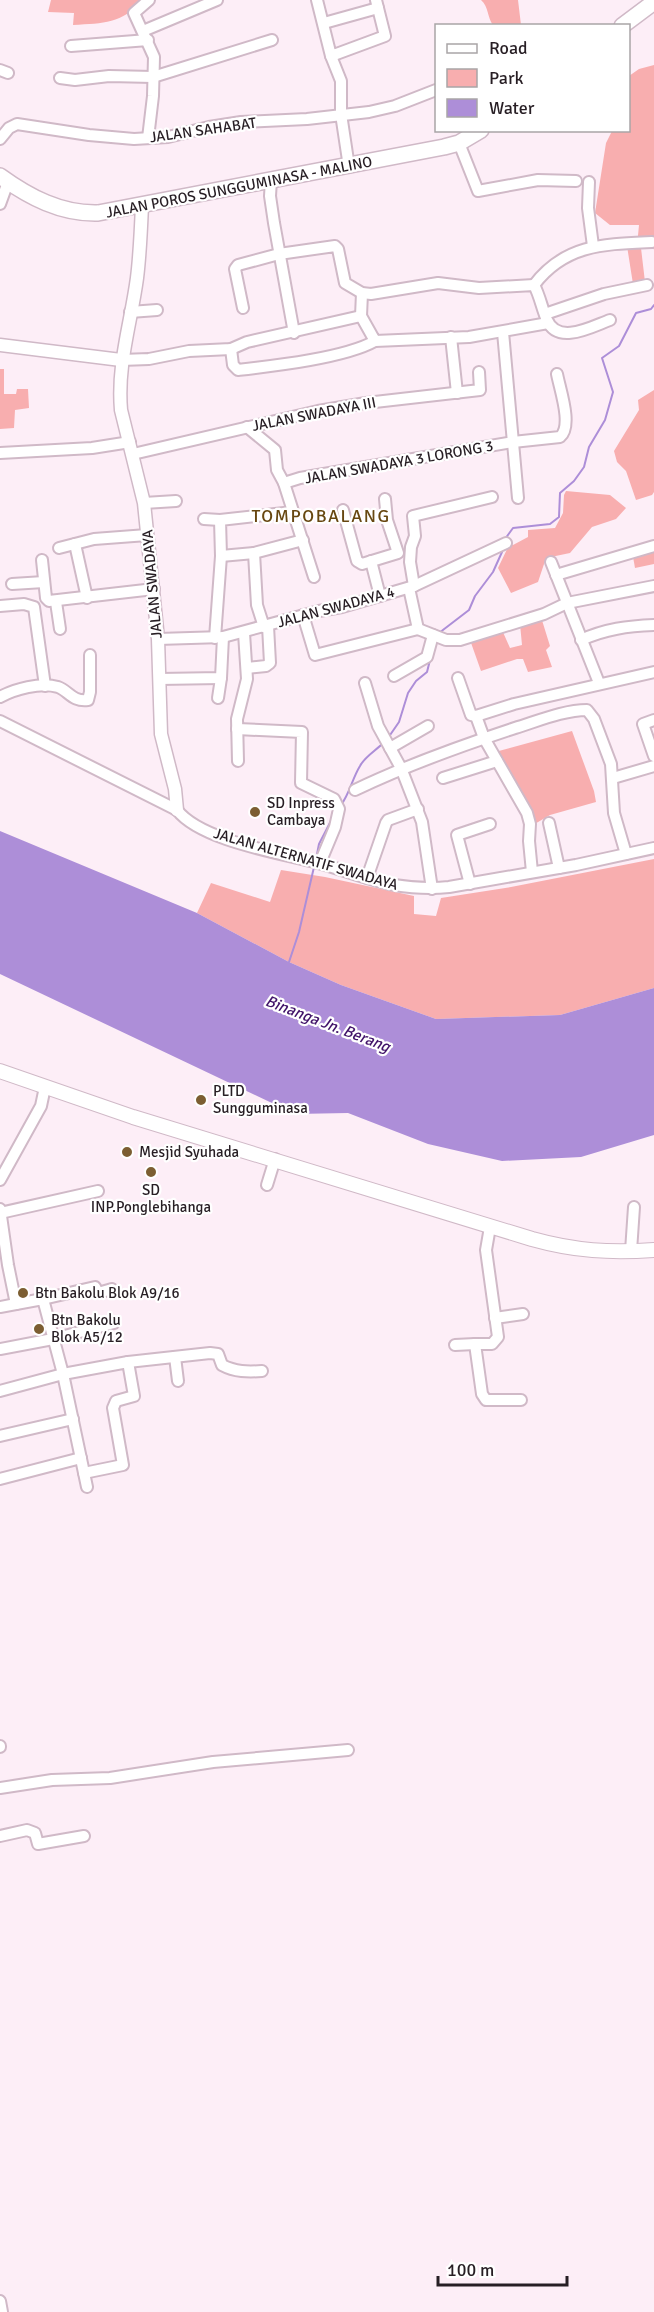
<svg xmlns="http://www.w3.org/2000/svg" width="654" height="2312" viewBox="0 0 654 2312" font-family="Signika,sans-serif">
	<rect width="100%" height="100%" fill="#fdeef7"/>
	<g fill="#f8aeaf">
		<path d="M51,0h93c-24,24 -39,23 -71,25l1,-12 -26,-1z"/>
		<path d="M481,0h37l3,25h-28c-6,-8 -4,-18 -12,-25z"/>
		<path d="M654,65v185l-1,-4 -12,2 4,34 -12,2 -6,-38h10l2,-21h-29l-15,-12 11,-70 6,-12 16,-1 1,-54 10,-7z"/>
		<path d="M0,369h4v25h12l1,-5h11l1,19 -14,2 -1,18 -14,1v20z"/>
		<path d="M654,390v102l-2,3 -16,5 -10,-29 -9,-9 -3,-11 25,-41 -1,-10z"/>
		<path d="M566,491l44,4 16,13 -10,11 -24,8 -22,26 -24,5 -8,24 -27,11 -13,-25 12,-25 3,2 15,-8v-7l27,-2 8,-15 1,-18z"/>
		<path d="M654,545v19l-19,4 -3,-17z"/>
		<path d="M541,617l9,29 -4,4 6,17 -24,5 -5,-13h-6l-36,12 -11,-31 32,-10 8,18 12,-3 -2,-21z"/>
		<path d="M572,731l22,60 2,11 -46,13 -17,10 -38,-73z"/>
		<path d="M654,859v129l-94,27 -124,4 -95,-34 -52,-23 -92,-49 14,-30 59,19 11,-32 44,7 89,19v18l22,2 5,-18 70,-11z"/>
	</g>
	<path fill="#ad8ed8" d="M0,831l197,82 92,49 52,23 95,34 124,-4 94,-27v147l-73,22 -79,4 -74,-17 -80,-31 -53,1 -295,-140z"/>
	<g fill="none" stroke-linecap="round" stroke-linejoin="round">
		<g stroke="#ad8ed8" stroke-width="2">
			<path d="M505,539l8,-11 37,-4 9,-7 1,-24 14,-12 10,-14 5,-20 16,-27 8,-28 -11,-34 17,-12 17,-33 15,-4 3,-4"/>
			<path d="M439,633l30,-23 6,-14 18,-24 9,-20"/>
			<path d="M388,738l11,-16 9,-29 8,-12 11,-9 3,-12"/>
			<path d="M341,805c9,-12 11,-26 19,-39 5,-10 17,-16 24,-24"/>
			<path d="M316,859l3,-15 14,-27"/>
			<path d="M289,962l10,-30 15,-65"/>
		</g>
		<defs>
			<g id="minor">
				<path d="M317,0l14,56 54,-20 -9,-36"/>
				<path d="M324,23l54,-15"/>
				<path d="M143,31l74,-31"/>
				<path d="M71,46l77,-6"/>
				<path d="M331,56l10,25v33l8,53"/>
				<path d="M0,70l8,3"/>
				<path d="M60,78l15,2 34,-4 44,1 119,-37"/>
				<path d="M148,138l5,-42 1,-39 -20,-44 15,-13"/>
				<path d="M0,139l9,-11 8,-4 72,11 45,4 34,-2 41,-10 32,-5 66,-3 62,-7 26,-6 41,-16"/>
				<path d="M459,143l19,48 60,-11 38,1"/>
				<path d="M271,180l-1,16 4,27 20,110"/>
				<path d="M589,182l-1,26 5,38"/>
				<path d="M0,204l8,-22"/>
				<path d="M534,285c31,-41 71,-41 118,-43"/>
				<path d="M362,293l-1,23 14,25 94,-4 79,-14"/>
				<path d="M243,308l-8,-39 3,-4 41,-11 56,-8 3,3 7,34 17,10 9,1 67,-11 41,5 55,-3c6,11 8,24 13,35 11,26 46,6 63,0"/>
				<path d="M130,312l27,-2"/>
				<path d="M545,314l59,-20 43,-9"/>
				<path d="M503,332l15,166"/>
				<path d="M451,337l6,56"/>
				<path d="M231,349l2,16 5,5c35,-4 107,-12 137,-29"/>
				<path d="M121,360l28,-1 40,-8 42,-2 16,-7 114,-26"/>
				<path d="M247,427l28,23 2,20 7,13 30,94"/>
				<path d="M0,453l92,-5 38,-6"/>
				<path d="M133,454l185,-43 48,-8 114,-13 -1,-18"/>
				<path d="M284,483l16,-5 213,-36 47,-5c13,-11 0,-47 -3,-63"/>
				<path d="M144,503l32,-2"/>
				<path d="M343,510l14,51 5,3 36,-11 -11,-33 -2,-21"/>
				<path d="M204,519l16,1"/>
				<path d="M75,544l12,54"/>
				<path d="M59,548l35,-9 53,-4"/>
				<path d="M221,556l33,-3"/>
				<path d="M42,560l4,38 3,3 105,-12"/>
				<path d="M371,561l9,35"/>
				<path d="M551,562l48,121"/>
				<path d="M556,575l98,-29"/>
				<path d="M12,584l32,-2"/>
				<path d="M414,586l-4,-24 1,-15 4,-11 -2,-20 79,-19"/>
				<path d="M56,602l4,27"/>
				<path d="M0,606l24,-2 10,3 11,79"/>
				<path d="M303,615l12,40 103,-26 -9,-41"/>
				<path d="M264,627l-7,-22 -3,-52 49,-13"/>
				<path d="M418,629l28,11h14l84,-26 23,-11 87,-17"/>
				<path d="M215,638l6,-82 -1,-36 73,-8"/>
				<path d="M158,639l65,-2 96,-26 23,-4 72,-21 92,-43"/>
				<path d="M581,640c24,-11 47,-14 73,-15"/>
				<path d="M247,668l19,-2 4,-3 -2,-37"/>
				<path d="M394,676l33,-19 6,-22"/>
				<path d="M458,678l13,37 5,1"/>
				<path d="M159,679l62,-1 2,-41"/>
				<path d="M365,683l13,43 23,42 21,54 10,67"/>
				<path d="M0,697c15,-8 40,-15 58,-10 11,4 14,15 30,13l2,-8v-37"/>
				<path d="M218,698l3,-20"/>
				<path d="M654,720l-11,4 11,32"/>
				<path d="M0,721l177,89c24,31 104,43 141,53 26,7 50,17 76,22 19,3 36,4 55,2l127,-22 78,-17"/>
				<path d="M237,729l65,3 -1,51 33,16 5,10 -4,18 -15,36"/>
				<path d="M390,748l38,-22"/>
				<path d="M238,761l-1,-42 10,-40 -3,-46"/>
				<path d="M443,778l54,-17"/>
				<path d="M613,778l41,-12"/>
				<path d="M355,790c52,-25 105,-44 160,-62 23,-7 49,-18 72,-18l7,9 17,45 3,49 12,41"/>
				<path d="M549,823l10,45"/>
				<path d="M532,872l-3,-31 1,-17 -3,-11 -43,-75 -8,-22 38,-12 140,-32"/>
				<path d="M367,878l19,-55 2,-3 30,-11"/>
				<path d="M470,884l-13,-49 33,-11"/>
				<path d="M0,1180l41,-74 4,-19"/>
				<path d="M267,1185l8,-26"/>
				<path d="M0,1209l8,56 8,39 27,-5 20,75 24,113"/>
				<path d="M0,1213l98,-22"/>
				<path d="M490,1227l-4,23 12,87 -6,7h-17l7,50 4,6h35"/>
				<path d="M631,1251l3,-44"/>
				<path d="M43,1299l52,-12 3,6 14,-4"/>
				<path d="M0,1307l16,-3"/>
				<path d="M495,1318l28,-4"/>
				<path d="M455,1345l20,-1"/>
				<path d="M0,1349l53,-10 61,-16"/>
				<path d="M175,1357l3,24"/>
				<path d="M128,1362l82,-9 8,1 4,11c13,7 26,7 40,6"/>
				<path d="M0,1391l63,-17 65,-12 6,34 -18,5 -3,7 10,57 -39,8"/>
				<path d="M0,1436l73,-17"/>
				<path d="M0,1479l81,-21"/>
				<path d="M0,1747v-1"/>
				<path d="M0,1788l52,-8 58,-2 103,-16 135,-12"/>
				<path d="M0,1836l27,-6 8,3 3,11 46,-8"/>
				<path d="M0,2301l2,11"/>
			</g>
			<g id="tertiary">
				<path d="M142,205c-1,24 -2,49 -5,73 -6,45 -20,86 -16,132l23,93 14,136 3,95 14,55 2,21"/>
				<path d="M0,345l121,15"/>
			</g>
			<path id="secondary" d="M0,1071l133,46 399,122c43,12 78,14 122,11"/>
			<g id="primary">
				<path d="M622,26l32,-24"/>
				<path d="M0,176c29,21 61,38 98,37l346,-66 15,-4 22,-13"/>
			</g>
		</defs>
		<use href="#minor" stroke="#d0b9c7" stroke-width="14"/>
		<use href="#tertiary" stroke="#d0b9c7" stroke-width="15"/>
		<use href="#secondary" stroke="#d0b9c7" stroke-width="16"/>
		<use href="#primary" stroke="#d0b9c7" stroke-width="18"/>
		<use href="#minor" stroke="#fff" stroke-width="10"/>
		<use href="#tertiary" stroke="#fff" stroke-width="12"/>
		<use href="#secondary" stroke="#fff" stroke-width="14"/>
		<use href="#primary" stroke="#fff" stroke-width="15"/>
	</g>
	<g fill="#7c5e32" stroke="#fff" stroke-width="2">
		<circle cx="255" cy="812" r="6"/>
		<circle cx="201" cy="1100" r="6"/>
		<circle cx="127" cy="1152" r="6"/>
		<circle cx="151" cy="1172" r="6"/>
		<circle cx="23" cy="1293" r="6"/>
		<circle cx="39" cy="1329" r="6"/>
	</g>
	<g text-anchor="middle" stroke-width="4.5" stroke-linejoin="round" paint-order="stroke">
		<g font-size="15" fill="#271e24" stroke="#fff">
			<text transform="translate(203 130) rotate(-8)" y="5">JALAN SAHABAT</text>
			<text transform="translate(239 187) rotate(-11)" y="5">JALAN POROS SUNGGUMINASA - MALINO</text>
			<text transform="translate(314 414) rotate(-11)" y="5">JALAN SWADAYA III</text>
			<text transform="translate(399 462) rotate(-10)" y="5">JALAN SWADAYA 3 LORONG 3</text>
			<text transform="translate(152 584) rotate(-95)" y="5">JALAN SWADAYA</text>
			<text transform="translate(336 607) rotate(-15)" y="5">JALAN SWADAYA 4</text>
			<text transform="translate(306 859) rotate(16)" y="5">JALAN ALTERNATIF SWADAYA</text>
		</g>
		<g font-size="15" fill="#271e24" stroke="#fff" text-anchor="start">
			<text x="267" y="808">SD Inpress<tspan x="267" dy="17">Cambaya</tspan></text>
			<text x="213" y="1096">PLTD<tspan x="213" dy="17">Sungguminasa</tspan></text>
			<text x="139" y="1157">Mesjid Syuhada</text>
			<text x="151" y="1195" text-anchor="middle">SD<tspan x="151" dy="17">INP.Ponglebihanga</tspan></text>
			<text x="35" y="1298">Btn Bakolu Blok A9/16</text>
			<text x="51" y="1325">Btn Bakolu<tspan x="51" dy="17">Blok A5/12</tspan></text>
		</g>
		<g font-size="16" font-style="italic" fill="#411369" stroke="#fff">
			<text transform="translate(328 1023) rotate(21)" y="6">Binanga Jn. Berang</text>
		</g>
		<g font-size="18" letter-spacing="1.5" fill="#674711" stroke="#fff">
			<text x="321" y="522">TOMPOBALANG</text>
		</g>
	</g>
	<rect x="435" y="24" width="195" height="108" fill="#ffffff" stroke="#a9a5a7" stroke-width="1.5"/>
	<rect x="447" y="44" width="30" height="9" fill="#ffffff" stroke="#a9a5a7" stroke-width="1.5"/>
	<text x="489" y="54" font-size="18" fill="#271e24">Road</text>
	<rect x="447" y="69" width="30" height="18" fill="#f8aeaf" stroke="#a9a5a7" stroke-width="1.5"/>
	<text x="489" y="84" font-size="18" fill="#271e24">Park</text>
	<rect x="447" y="99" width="30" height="18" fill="#ad8ed8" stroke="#a9a5a7" stroke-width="1.5"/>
	<text x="489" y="114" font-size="18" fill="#271e24">Water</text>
	<path d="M438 2276v9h129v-9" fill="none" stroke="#271e24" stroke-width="3"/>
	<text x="447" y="2276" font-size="18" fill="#271e24" stroke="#ffffff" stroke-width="4.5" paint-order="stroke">100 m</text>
</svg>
